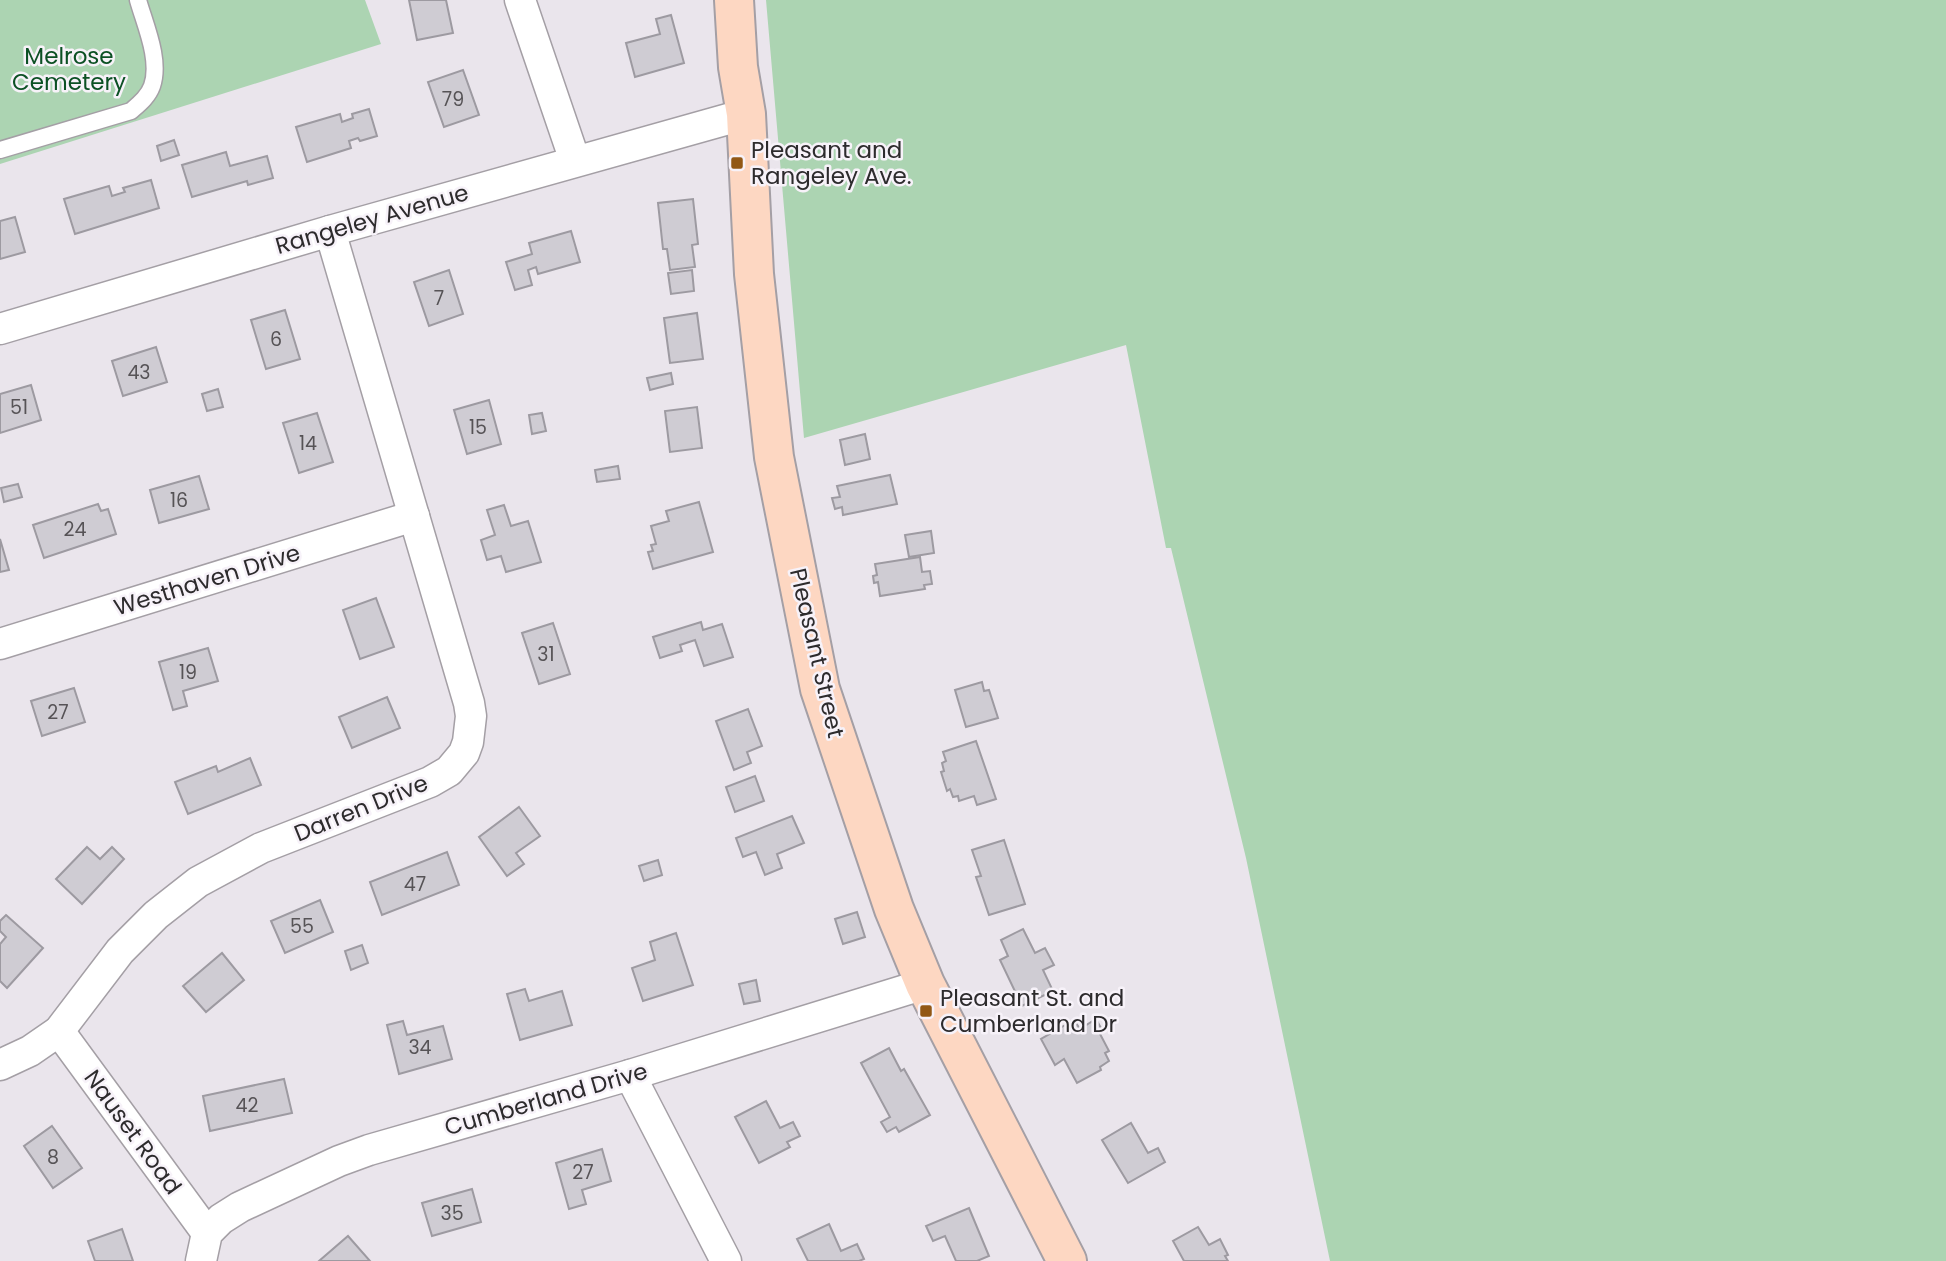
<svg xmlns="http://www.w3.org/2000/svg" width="1946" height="1261" viewBox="0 0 1946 1261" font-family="Poppins,sans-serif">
	<rect width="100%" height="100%" fill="#eae5ec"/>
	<g fill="#acd4b2">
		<path d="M0,0h365l16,44 -381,120z"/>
		<path d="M766,0h1180v1261h-616l-84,-403 -75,-310h-5l-40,-203 -322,93z"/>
	</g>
	<g fill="#cfccd3" stroke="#9d9aa1" stroke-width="2">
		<path d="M409,0h37l7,33 -36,7z"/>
		<path d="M671,15l13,48 -49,14 -9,-34 34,-9 -4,-15z"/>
		<path d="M463,70l16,45 -35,12 -16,-45z"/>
		<path d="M369,109l8,27 -17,5 -2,-3 -9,3 2,7 -44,14 -11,-35 44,-13 2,8 11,-4 -1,-4z"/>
		<path d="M174,140l5,15 -18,6 -4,-15z"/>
		<path d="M226,152l4,14 37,-10 6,22 -25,7 -1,-4 -55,16 -10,-32z"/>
		<path d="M151,180l8,28 -84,26 -11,-35 45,-13 3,10 13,-4 -2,-4z"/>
		<path d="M693,199l5,45 -6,1 3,22 -25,3 -3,-21h-4l-5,-46z"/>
		<path d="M15,217l10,35 -25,7v-38z"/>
		<path d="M571,231l9,31 -42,12 -2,-7 -8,3 4,15 -17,5 -9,-28 26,-8 -3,-11z"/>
		<path d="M449,270l14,44 -34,12 -15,-44z"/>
		<path d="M692,270l2,21 -23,3 -3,-21z"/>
		<path d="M285,310l15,49 -34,10 -15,-49z"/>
		<path d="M697,313l6,46 -33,4 -6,-45z"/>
		<path d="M156,347l11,35 -44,14 -11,-35z"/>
		<path d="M671,373l2,11 -23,6 -3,-12z"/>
		<path d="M31,385l10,35 -41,13v-39z"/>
		<path d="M218,389l5,18 -16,4 -5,-17z"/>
		<path d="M489,400l12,44 -34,10 -13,-44z"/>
		<path d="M697,407l5,41 -32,4 -5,-41z"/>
		<path d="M317,413l16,49 -34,11 -16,-50z"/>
		<path d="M542,413l4,18 -14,3 -3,-19z"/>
		<path d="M865,434l5,25 -25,6 -5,-25z"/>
		<path d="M618,466l2,13 -23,3 -2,-12z"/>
		<path d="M890,475l7,29 -54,11 -1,-8 -7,2 -3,-11 8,-1 -3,-11z"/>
		<path d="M199,476l10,33 -50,14 -9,-33z"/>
		<path d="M18,484l4,13 -18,5 -3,-14z"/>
		<path d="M699,502l14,50 -60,17 -5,-17 5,-1 -2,-6 5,-1 -5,-18 18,-5 -3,-10z"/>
		<path d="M98,504l3,7 7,-2 8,25 -72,24 -11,-33z"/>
		<path d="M504,505l7,21 17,-5 13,41 -35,10 -5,-16 -14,4 -6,-20 14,-5 -8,-25z"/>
		<path d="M931,531l3,22 -25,4 -4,-22z"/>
		<path d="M0,539l9,31 -9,2z"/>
		<path d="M920,557l2,15 8,-1 2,13 -8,1 1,4 -45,7 -2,-14 -4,1 -1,-7 4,-1 -2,-11z"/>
		<path d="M376,598l18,49 -34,12 -17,-49z"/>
		<path d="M701,622l2,8 19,-6 11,33 -29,9 -9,-26 -15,5 2,6 -22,7 -7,-21z"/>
		<path d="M553,623l17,51 -31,10 -17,-51z"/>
		<path d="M208,648l10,33 -35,10 4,15 -14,4 -14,-48z"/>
		<path d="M982,682l2,9 5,-1 9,28 -32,9 -11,-37z"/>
		<path d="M74,688l11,34 -43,14 -11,-35z"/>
		<path d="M387,697l13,31 -48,20 -13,-31z"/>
		<path d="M748,709l14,37 -15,6 4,11 -17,7 -18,-49z"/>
		<path d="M976,741l20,58 -19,6 -3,-9 -15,5 -1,-5 -5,1 -3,-8 -3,2 -6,-19 3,-1 -2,-8 4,-2 -3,-9z"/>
		<path d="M250,758l11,27 -73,29 -13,-32 41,-16 2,6z"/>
		<path d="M755,776l9,25 -29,11 -9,-25z"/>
		<path d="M519,807l21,29 -24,17 8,11 -17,12 -28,-39z"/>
		<path d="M792,816l12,27 -27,11 5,14 -17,7 -9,-23 -13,5 -7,-19z"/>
		<path d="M1004,840l21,64 -36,11 -13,-38 5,-1 -9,-26z"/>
		<path d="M87,847l13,12 12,-12 12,12 -42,45 -26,-25z"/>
		<path d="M447,852l12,33 -77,30 -12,-33z"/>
		<path d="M658,860l4,15 -18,6 -5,-15z"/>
		<path d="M320,900l13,32 -48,21 -14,-32z"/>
		<path d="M857,912l8,25 -22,7 -8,-25z"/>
		<path d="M6,915l37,33 -36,40 -7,-7v-37l6,-7 -6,-6v-10z"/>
		<path d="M1023,929l12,24 10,-5 9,17 -11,5 10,21 -31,15 -22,-46 8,-4 -7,-16z"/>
		<path d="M676,933l17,52 -50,16 -11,-33 23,-8 -5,-18z"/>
		<path d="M362,945l6,18 -17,7 -6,-19z"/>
		<path d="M222,953l22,27 -38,32 -23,-26z"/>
		<path d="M756,980l4,21 -16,3 -5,-20z"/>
		<path d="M525,989l4,12 33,-10 10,34 -52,15 -13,-46z"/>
		<path d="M1096,1019l6,11 -3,2 10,19 -4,2 4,8 -9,6 1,3 -24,13 -13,-24 -9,6 -14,-26 33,-19 6,9z"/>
		<path d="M403,1021l4,14 36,-9 9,33 -53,15 -12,-49z"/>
		<path d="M889,1048l12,23 3,-2 26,46 -31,17 -3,-5 -9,5 -6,-10 9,-5 -29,-54z"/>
		<path d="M284,1079l8,34 -82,18 -7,-35z"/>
		<path d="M766,1101l14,27 13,-6 7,14 -13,6 3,5 -31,16 -24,-46z"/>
		<path d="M1131,1123l17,30 10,-5 7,14 -37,21 -26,-43z"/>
		<path d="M52,1126l30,42 -29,20 -29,-42z"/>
		<path d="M602,1149l9,32 -29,9 4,14 -17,5 -13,-46z"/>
		<path d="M472,1189l9,33 -49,14 -10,-33z"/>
		<path d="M969,1208l20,48 -12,5h-21l-11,-25 -12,5 -7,-15z"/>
		<path d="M829,1224l12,27 16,-7 7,15 -5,2h-51l-11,-22z"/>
		<path d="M1198,1227l11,18 11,-6 8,16 -3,1 3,5h-44l-11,-20z"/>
		<path d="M122,1229l11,32h-38l-7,-20z"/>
		<path d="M348,1236l22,25h-51z"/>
	</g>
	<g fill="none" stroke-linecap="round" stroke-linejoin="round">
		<defs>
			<path id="lane" d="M0,150l131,-39c8,-7 17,-14 21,-25 9,-26 -7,-61 -14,-86"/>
			<g id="street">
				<path d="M520,0l55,161"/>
				<path d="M0,329l330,-98 416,-117"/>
				<path d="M0,644l414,-128"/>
				<path d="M59,1031l148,202"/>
				<path d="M0,1065l30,-14 29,-20 61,-80 36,-36 42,-33 63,-34 169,-66 19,-11 15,-18 4,-11 3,-26 -2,-13 -139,-472"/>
				<path d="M630,1075l96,186"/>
				<path d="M201,1261l6,-28 14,-14 19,-12 99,-46 30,-11 261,-75 295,-91"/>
			</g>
			<path id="secondary" d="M734,0l4,67 8,47 8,160 20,183 46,232 74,220 31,75 142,277"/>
		</defs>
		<use href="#lane" stroke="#a49fa5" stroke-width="19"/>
		<use href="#street" stroke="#a49fa5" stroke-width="33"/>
		<use href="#secondary" stroke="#a49fa5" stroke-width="42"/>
		<use href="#lane" stroke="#fff" stroke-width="16"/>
		<use href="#street" stroke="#fff" stroke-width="30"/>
		<use href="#secondary" stroke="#fdd7c2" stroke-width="38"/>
	</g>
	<g fill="#925815" stroke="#f7f2f9" stroke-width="2.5">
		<rect x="730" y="156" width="14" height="14" rx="3.5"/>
		<rect x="919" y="1004" width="14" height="14" rx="3.5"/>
	</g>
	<g text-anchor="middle" stroke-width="5" stroke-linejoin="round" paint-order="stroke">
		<g font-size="19" fill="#565356">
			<text x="453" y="106">79</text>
			<text x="439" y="305">7</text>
			<text x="276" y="346">6</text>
			<text x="139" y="379">43</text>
			<text x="19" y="414">51</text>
			<text x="478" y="434">15</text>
			<text x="308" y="450">14</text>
			<text x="179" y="507">16</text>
			<text x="75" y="536">24</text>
			<text x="546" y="661">31</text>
			<text x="188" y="679">19</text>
			<text x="58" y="719">27</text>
			<text x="415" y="891">47</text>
			<text x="302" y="933">55</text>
			<text x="420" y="1054">34</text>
			<text x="247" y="1112">42</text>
			<text x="53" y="1164">8</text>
			<text x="583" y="1179">27</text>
			<text x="452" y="1220">35</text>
		</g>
		<g font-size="23" fill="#0c5124" stroke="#f7f2f9">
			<text x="69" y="64">Melrose<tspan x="69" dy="26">Cemetery</tspan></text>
		</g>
		<g font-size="23" fill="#2d2b2d" stroke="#f7f2f9" text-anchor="start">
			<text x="751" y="158">Pleasant and<tspan x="751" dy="26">Rangeley Ave.</tspan></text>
			<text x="940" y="1006">Pleasant St. and<tspan x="940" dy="26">Cumberland Dr</tspan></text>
		</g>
		<g font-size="23" fill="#2d2b2d" stroke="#f7f2f9">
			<text transform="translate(372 219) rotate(-16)" y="8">Rangeley Avenue</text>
			<text transform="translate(207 580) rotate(-17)" y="8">Westhaven Drive</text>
			<text transform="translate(817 653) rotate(77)" y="8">Pleasant Street</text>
			<text transform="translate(361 808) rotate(-22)" y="8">Darren Drive</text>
			<text transform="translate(546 1099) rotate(-16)" y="8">Cumberland Drive</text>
			<text transform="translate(133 1132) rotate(54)" y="8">Nauset Road</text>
		</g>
	</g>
</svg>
